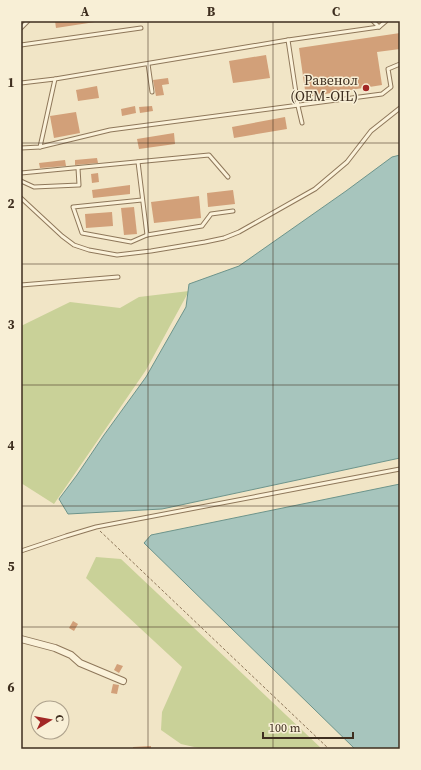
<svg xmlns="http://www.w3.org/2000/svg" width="421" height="770" viewBox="0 0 421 770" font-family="'Source Serif 4',serif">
	<rect width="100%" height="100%" fill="#f1e5c6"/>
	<g fill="#c9d198">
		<path d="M189,291l-43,79 -92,134 -33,-21v-157l49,-24 50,6 19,-11z"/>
		<path d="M96,557l25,2 201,190h-119l-22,-5 -20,-14 1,-18 20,-45 -96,-89z"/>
	</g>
	<g fill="#a7c5bd" stroke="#6d948b">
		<path d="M400,155v303l-238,51 -94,5 -9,-15 18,-24 27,-40 42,-58 40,-70 3,-23 50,-18 107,-75 46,-34z"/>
		<path d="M400,484v265h-45l-211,-206 7,-8z"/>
	</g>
	<g fill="#d2a079">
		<path d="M55,21h40v1l-39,6z"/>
		<path d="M400,33v16l-23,3 5,33 -76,12 -7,-49z"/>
		<path d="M266,55l4,23 -37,5 -4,-22z"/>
		<path d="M168,78l1,6 -7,1 2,10 -8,1 -3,-16z"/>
		<path d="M97,86l2,12 -21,3 -2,-11z"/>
		<path d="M135,106l1,7 -14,3 -1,-7z"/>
		<path d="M152,106l1,5 -13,2 -1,-6z"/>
		<path d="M76,112l4,21 -26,5 -4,-22z"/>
		<path d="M285,117l2,12 -53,9 -2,-11z"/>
		<path d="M174,133l1,11 -36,5 -2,-10z"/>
		<path d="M97,158l1,5 -23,2v-5z"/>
		<path d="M65,160l1,6 -26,2 -1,-5z"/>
		<path d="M98,173l1,9 -7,1 -1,-9z"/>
		<path d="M130,185v9l-37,4 -1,-8z"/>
		<path d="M233,190l2,14 -27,3 -1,-14z"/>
		<path d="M199,196l2,22 -47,5 -3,-21z"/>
		<path d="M134,207l3,27 -13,1 -3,-27z"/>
		<path d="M112,212l1,14 -27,2 -1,-14z"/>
		<path d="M73,621l5,3 -4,7 -5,-3z"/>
		<path d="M117,664l6,2 -4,7 -5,-3z"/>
		<path d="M113,684l6,1 -2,9 -6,-1z"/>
		<path d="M151,746v3h-18v-2z"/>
	</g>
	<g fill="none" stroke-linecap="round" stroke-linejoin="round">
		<defs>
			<g id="lane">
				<path d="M373,21l6,6"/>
				<path d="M21,28l7,-7"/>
				<path d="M288,40l10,66 4,17"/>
				<path d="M21,45l120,-17"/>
				<path d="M148,64l4,28"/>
				<path d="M21,83l34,-4 233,-39 91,-13 7,-6"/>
				<path d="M40,147l15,-68"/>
				<path d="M21,148l19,-1 70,-17 272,-36 9,-7 -3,-18 12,-5"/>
				<path d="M138,162l9,73"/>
				<path d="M21,173l188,-18 19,22"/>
				<path d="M21,181l13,6 45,-2 -1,-17"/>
				<path d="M21,198l41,38 12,9 15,5 28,5 34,-4 54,-9 19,-4 15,-6 76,-43 32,-27 24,-31 29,-23"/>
				<path d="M142,200l-69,7 9,26 49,9 16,-7 55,-9 9,-12 22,-3"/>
				<path d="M21,285l97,-8"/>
				<path d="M21,551l45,-15 30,-9 304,-58"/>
			</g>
			<path id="street" d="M21,639l34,9 16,7 9,8 43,18"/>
		</defs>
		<use href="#lane" stroke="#8e775a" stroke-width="5"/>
		<use href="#street" stroke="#8e775a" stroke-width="8"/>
		<path stroke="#8e775a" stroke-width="1" stroke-dasharray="3 2" stroke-linecap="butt" d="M100,531l229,218"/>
		<use href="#lane" stroke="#fbf2da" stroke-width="3"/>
		<use href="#street" stroke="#fbf2da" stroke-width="6"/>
	</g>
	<path fill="none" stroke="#3e2e1f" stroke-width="1" stroke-opacity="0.55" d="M148,21v728M273,21v728M21,143h379M21,264h379M21,385h379M21,506h379M21,627h379"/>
	<circle fill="#a22725" stroke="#f8efd6" stroke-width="1.5" cx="366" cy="88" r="4"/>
	<g text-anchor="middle" stroke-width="3" stroke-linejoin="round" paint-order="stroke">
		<g font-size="14" fill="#3e2e1f" stroke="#f8efd6" text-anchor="end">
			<text x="358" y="85">Равенол<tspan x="358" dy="16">(OEM-OIL)</tspan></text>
		</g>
	</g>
	<rect width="421" height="770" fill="none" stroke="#f8efd6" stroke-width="44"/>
	<g transform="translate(50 720) rotate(79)"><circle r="19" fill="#f8efd6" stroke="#aea28d"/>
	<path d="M0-3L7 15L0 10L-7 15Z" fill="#a22725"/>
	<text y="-6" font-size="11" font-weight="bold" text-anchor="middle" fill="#3e2e1f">С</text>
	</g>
	<path d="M263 732v6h90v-6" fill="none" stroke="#3e2e1f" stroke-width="2"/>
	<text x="269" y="732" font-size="12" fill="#3e2e1f" stroke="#f8efd6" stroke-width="3" paint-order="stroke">100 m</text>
	<rect x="22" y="22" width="377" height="726" fill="none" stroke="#3e2e1f" stroke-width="1.5"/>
	<g font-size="13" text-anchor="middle" font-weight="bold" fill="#3e2e1f">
		<text x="85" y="16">A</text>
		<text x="211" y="16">B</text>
		<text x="336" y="16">C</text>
		<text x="11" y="87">1</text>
		<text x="11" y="208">2</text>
		<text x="11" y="329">3</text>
		<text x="11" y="450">4</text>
		<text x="11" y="571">5</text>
		<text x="11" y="692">6</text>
	</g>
</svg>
